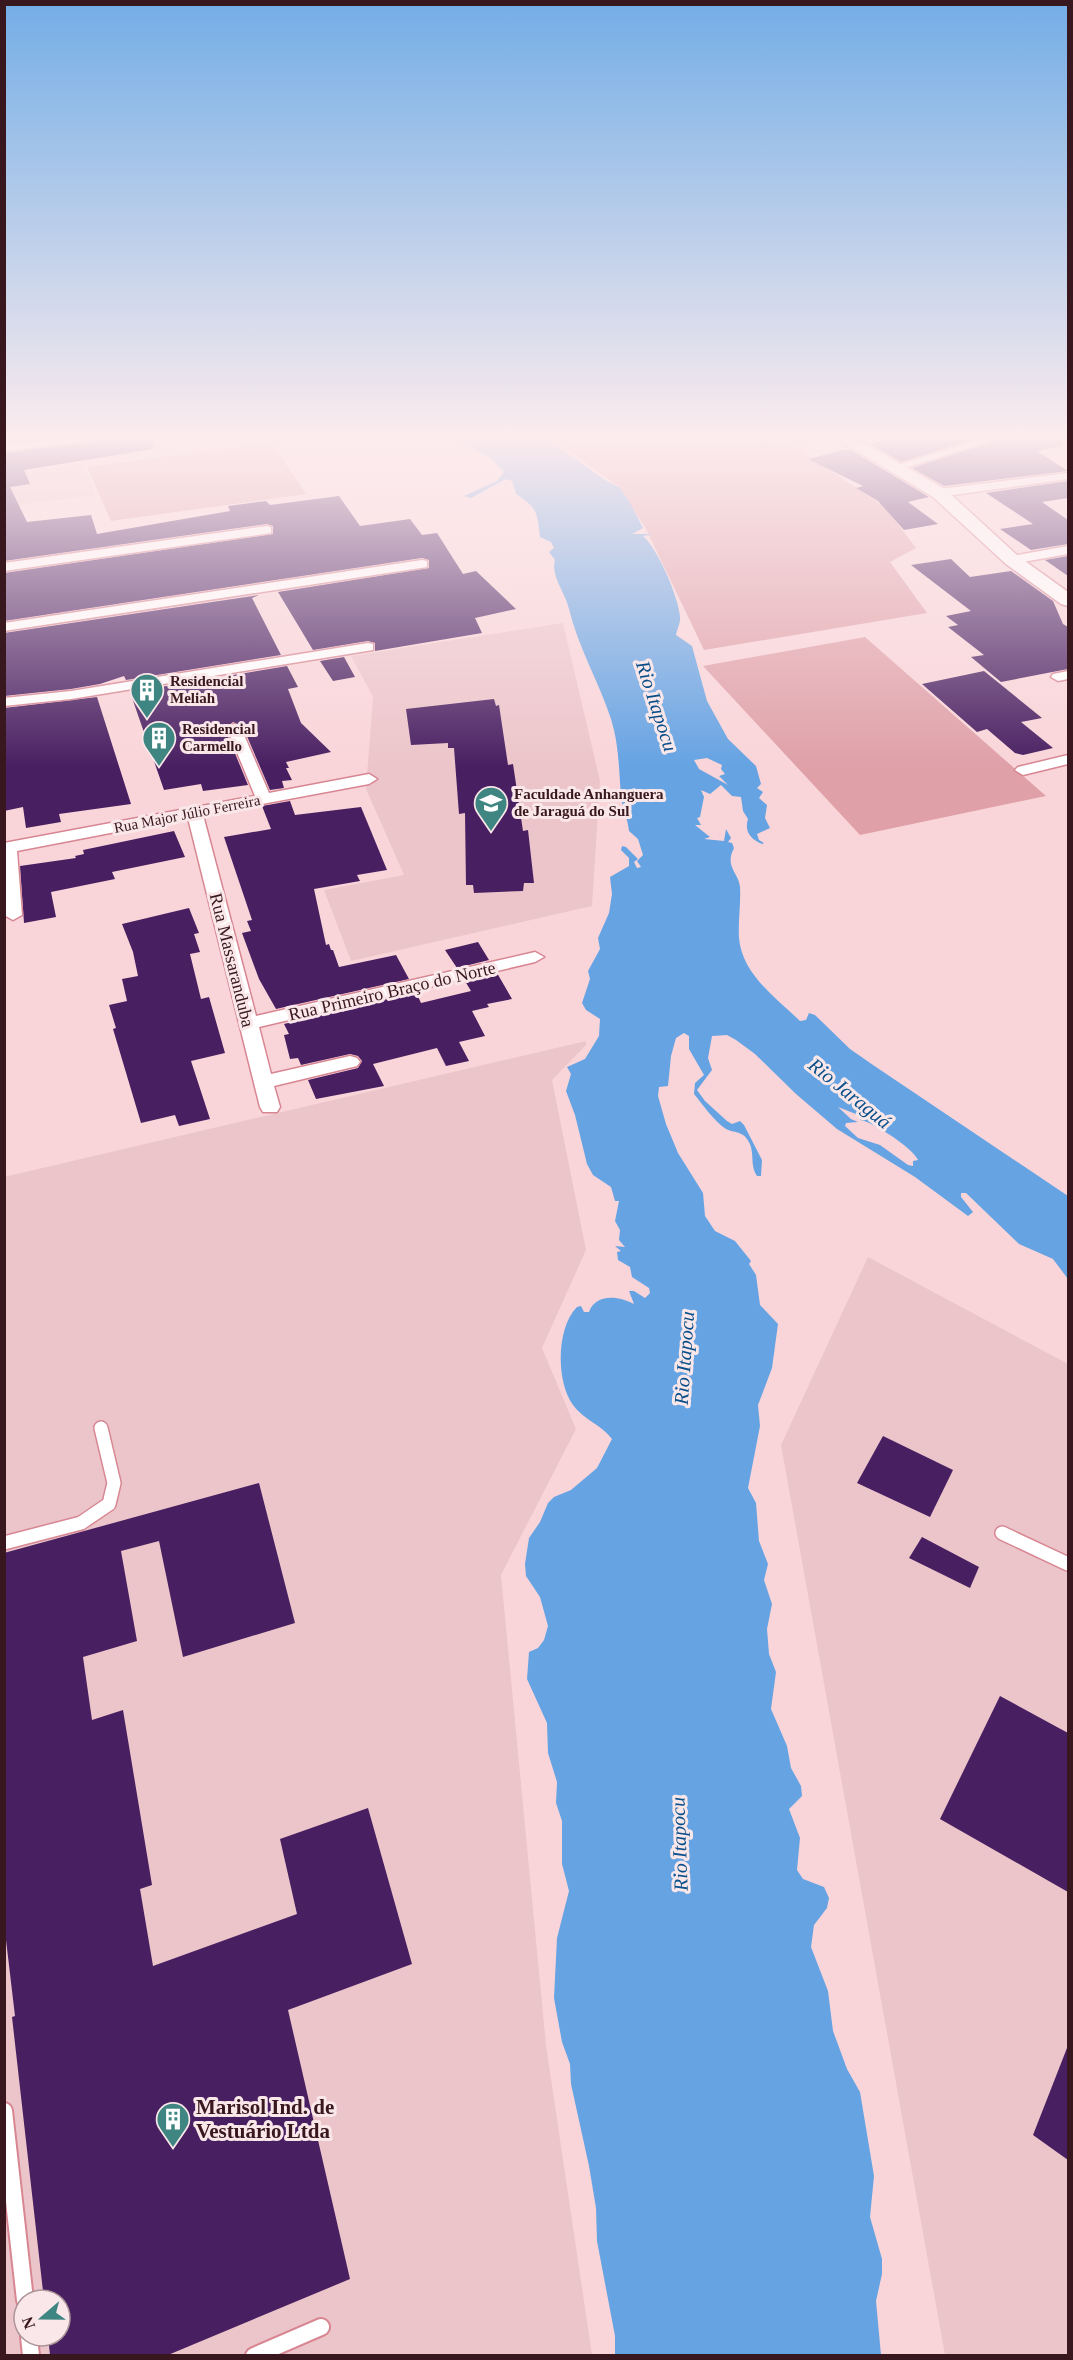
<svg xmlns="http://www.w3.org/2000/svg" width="1073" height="2360" viewBox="0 0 1073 2360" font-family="Georgia,serif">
	<rect width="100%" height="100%" fill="#f9d5d9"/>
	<g fill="#ecc5ca" fill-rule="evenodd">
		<path d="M83,463l13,32 -91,12 -1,-34z"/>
		<path d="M563,623l37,158 -8,125 -241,55 -27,-71 80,-15 -38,-86 7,-92 -22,-41z"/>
		<path d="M586,1041v4l-34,35 34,170 -44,98 34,81 -75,146 45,470 46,310h-587l-1,-1178zM24,2300h36v36h-36z"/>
		<path d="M868,1257l200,107v991h-123l-164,-910z"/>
	</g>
	<g fill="#dfa0a8">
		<path d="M549,437h264l-18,10 90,60 31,41 -26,14 37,51 -223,37 -58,-121 -28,-43z"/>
		<path d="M272,443l34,51 -195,27 -24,-54z"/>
		<path d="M865,637l181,159 -186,39 -157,-169z"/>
	</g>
	<path fill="#65a3e3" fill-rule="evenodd" d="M450,437h95l60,43 14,7 10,14 14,27 -11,6h21l-10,2c15,13 35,60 37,80 1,6 -3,13 -4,19l16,11 15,55 21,38 28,27 5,18 -4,4 6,4 -4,6 8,7 -2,13 5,10 -13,6 2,6 5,3 -2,1c-11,-5 -18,-12 -14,-25l-5,-8 -2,-14 -9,-1 -11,-11 -11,9 -9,-4 3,7 -4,20 -3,1 4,7h-6l15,12 -6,2 20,2 2,-12 5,9 -3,4 4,1 2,5c-10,19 5,25 6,39 1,16 -2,34 -1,51 3,36 37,60 61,83l6,-1 3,-7 6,2 35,34 23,16 195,131v83l-15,-20 -34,-15 -53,-51h-5v4l12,15 -5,4 -53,-39 -78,-48 -41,-35 -41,-40 -19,-14 -9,-5 -15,1 -4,22 4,12 -15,20 8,11 22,20 5,3 8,-3 4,4 18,35 -1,16h-4c-8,-12 -1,-25 -10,-37 -5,-8 -13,-6 -21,-10 -12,-8 -23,-24 -32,-35l1,-11 9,-8 -15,-26v-13l-5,-3 -8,5 -5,18 -3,30 -9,1 -1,9 8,28 12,29 25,40 2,23 10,15 20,10 16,20 -2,3 7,11 4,30 18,19 -6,44 -14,37 2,21 -12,62 8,15 3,38 9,23 -4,16 8,24 -5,25 2,25 7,18 -5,37 16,37 4,22 10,18 1,10 -13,13 11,29 -3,32 6,9 21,8 5,11 -2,10 -13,17 -3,22 17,44 5,40 14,38 13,23 14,84 -4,41 12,42v15l-6,27 5,54h-266v-19l-18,-95 -1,-33 -7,-42 -18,-82 -1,-20 -8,-22 -8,-44 3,-60 12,-47 -7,-27v-43l-6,-18 1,-21 -9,-29 -1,-30 -20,-44 2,-27 9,-4 6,-8 4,-14 -8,-29 -14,-21 -1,-12 4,-26 11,-16 8,-19 6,-6 17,-7 26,-22 15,-29c-10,-14 -28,-19 -39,-34 -17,-23 -17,-77 4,-98l4,-1 3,6h5c7,-19 30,-16 45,-8l-5,-13h5l11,7 5,-5 -1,-5 -17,-11 -2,-10 -12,-7 -1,-8 4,-1 -6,-5 10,1 -6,-7 1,-10 -5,-9 4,-20h-4l-4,-14 -18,-12 -6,-11 -12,-49 -9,-24 5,-17 -4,-7 18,-8 14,-23 1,-17 -14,-9 -4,-7 8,-24 -2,-8 12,-22 -2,-11 11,-25 3,-19 -2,-17 19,-11v-8l-8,-8 1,-4 4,1 12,12 -4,3 3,6 4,-1 -4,-6 6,-6 -5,-16 -9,-8c-1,-11 -7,-25 -8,-35 -2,-25 -2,-52 -10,-77 -12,-37 -33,-72 -42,-110 -3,-15 -19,-34 -14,-49l-6,-8 5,-4 -3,-6 -11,-5c-3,-26 -3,-29 -24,-43l-4,-13 -6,-2 -35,19 -7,-2 33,-15 7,-9 -13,-14zM707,758l15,7 -1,4 4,5 -6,2 9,9 -29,-16 -5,-9zM838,1107l23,9 -1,4c12,1 54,29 58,40l-5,1v5l-5,-1 -28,-20 -22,-7 -13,-12 1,-3 12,-1 -7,-3z"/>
	<g fill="#481f61">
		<path d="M101,437h51l1,12 -129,21 6,14 -20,3 17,35 64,-7 6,19 133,-23 -2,-5 38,-5 4,4 69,-9 21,30 50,-7 12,16 15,-2 26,41 13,-3 40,38 -41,9 7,15 -107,18v-8l-7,-2 -55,9 -35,-58 151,-24v-8l-7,-2 -418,63v-48l269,-39v-8l-6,-2 -263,37v-108l89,-11z"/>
		<path d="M898,437h83l-80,25 -31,-18z"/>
		<path d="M1005,437h57l1,9 -26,5 31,20 -124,15 -32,-18z"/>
		<path d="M844,450h7l78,47 -21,5 30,22 -34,6 -26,-29 -22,-13 7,-2 -55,-27z"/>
		<path d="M1068,481v17l-26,4 26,18v24l-37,6 -31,-21 33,-5 -47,-31z"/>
		<path d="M1068,556v20l-23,-16z"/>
		<path d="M951,559l19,18 41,-6 42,30 10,23 5,3v42l-67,13 -30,-25 13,-2 -36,-28 10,-2 -12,-9 25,-5 -60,-46z"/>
		<path d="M259,595l-7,3 29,57 -155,25 -2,-4 -24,8 -29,5 -67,7v-63z"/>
		<path d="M344,657l11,20 -22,4 -13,-20z"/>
		<path d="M287,666l11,21 -10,2 13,34 30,29 -45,10 3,6h-3l6,12 -10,1 2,7 -14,2 -27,-63 -10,-5 -8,7 23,56 -45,6 -2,-7 -37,6 -34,-98z"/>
		<path d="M984,671l58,47 -21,4 32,26 -30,7 -8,-2 -28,-24 -10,3 -55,-48z"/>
		<path d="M97,697l34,107 -72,10 2,8 -35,6 -3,-21 -19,4v-103z"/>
		<path d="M494,699l2,7 3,-1 9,60 5,-1 10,67 5,-1 6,53h-10l-1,8 -49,2 -1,-8h-7l-1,-72 -6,1 -5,-66h-6v-5l-37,2 -5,-36z"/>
		<path d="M290,801l5,14 66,-8 26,63 -30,5 3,6 -46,8 12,56 3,-1 2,6h2l6,17 57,-12 13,24 -133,30 -17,-30 -17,-46 9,-2 -4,-10 5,-1 -28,-83 47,-8 -9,-23z"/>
		<path d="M174,831l11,26 -73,15 3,7 -64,13 5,25 -32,6 -4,-57 56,-8 -1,-2 9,-2 -1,-4z"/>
		<path d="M189,908l10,25 -5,1 6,18 -10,2 11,45 8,-2 16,56 -34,8 19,58 -31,7 -4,-11 -34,8 -28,-94 3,-1 -7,-23 18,-4 -5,-22 16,-3 -5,-24 -11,-28z"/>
		<path d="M478,942l11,18 -32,8 -12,-18z"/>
		<path d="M497,973l15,26 -25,5 2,3 -17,4 13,25 -26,6 10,19 -23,5 -9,-18 -64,16 11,22 -68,13 -8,-19 50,-12 4,-7 -4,-5 -8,-2 -49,11 -3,-7 -8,1 -6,-24 5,-1 -5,-10 132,-32 5,11 50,-12 -6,-10z"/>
		<path d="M883,1436l70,34 -23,47 -73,-34z"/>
		<path d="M259,1483l36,140 -112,34 -24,-116 -38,10 16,90 -54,16 9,63 31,-10 29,175 -12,4 13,77 144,-52 -17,-75 88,-31 44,156 -124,46 62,269 -182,76h-118l-2,-19h12v-36h-16l-32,-283 3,-1 -11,-93v-370z"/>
		<path d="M922,1537l57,30 -9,21 -61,-30z"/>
		<path d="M1000,1696l68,37v159l-128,-73z"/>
		<path d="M1067,2048h1v112l-35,-25z"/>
	</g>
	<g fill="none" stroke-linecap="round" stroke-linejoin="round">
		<defs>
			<g id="service-far1">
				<path d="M1002,1533l66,31"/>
				<path d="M4,1543l77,-20 28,-19 5,-21 -13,-55"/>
			</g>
			<g id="service">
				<path d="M4,2111l21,189"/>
				<path d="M29,2336l2,20"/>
				<path d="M254,2356l67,-29"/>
			</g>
			<g id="minor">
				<path d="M69,437h30l-6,3 -89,11v-6z"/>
				<path d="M987,437h16l-105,33 -10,-2z"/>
				<path d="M1068,473v6l-129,18 -6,-4 6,-4z"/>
				<path d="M267,526l4,1v6l-267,38v-8z"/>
				<path d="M1068,546v8l-56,10 -6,-4 6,-4z"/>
				<path d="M422,560l5,1v6l-423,64v-8z"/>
				<path d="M368,643l5,1v6l-302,49 -67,7v-8l67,-7z"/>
				<path d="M1068,671v8l-10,2 -7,-4 2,-3z"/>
				<path d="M234,724l7,4 28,65 100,-19 8,5 -8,5 -166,31 53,201 279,-64 9,5 -9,5 -276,65 12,47 79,-18 7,2 3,4 -3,4 -83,20 6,21 -3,5h-14l-3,-5 -72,-289 -171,33 5,64 -9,5 -9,-5v-72l251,-47 -28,-68z"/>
				<path d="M1068,755v9l-45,11 -8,-5 3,-3z"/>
			</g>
			<path id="secondary" d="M834,437h19l92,52 73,67 50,36v14l-7,-2 -55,-40 -73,-67z"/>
		</defs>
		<use href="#service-far1" stroke="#d78692" stroke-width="16"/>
		<use href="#service" stroke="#d78692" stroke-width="20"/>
		<use href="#minor" stroke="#d78692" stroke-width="3"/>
		<use href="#secondary" stroke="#d78692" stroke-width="3"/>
		<use href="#service-far1" stroke="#fff" stroke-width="13"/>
		<use href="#service" stroke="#fff" stroke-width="16"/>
		<use href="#minor" fill="#fff" fill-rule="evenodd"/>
		<use href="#secondary" fill="#fff" fill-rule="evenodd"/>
	</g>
	<linearGradient id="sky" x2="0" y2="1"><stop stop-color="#73ade6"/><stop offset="0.57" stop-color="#fcecee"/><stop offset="1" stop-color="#fcecee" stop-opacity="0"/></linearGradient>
	<rect width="1073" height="767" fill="url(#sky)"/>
	<defs>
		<symbol id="building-pin" viewBox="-11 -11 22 30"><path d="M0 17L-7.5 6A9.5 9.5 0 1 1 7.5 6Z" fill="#3f8682" stroke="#fae7e9"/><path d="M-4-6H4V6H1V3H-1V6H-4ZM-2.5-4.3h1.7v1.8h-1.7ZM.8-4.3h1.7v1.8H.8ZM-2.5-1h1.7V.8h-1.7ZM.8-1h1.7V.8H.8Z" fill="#fff"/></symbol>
		<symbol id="university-pin" viewBox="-11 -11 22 30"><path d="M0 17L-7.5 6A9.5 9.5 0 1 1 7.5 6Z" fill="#3f8682" stroke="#fae7e9"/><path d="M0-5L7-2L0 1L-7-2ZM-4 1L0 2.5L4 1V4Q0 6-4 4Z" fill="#fff"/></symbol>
	</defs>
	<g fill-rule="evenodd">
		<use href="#building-pin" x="128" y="671" width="38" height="52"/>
		<use href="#building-pin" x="140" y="719" width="38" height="52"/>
		<use href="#university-pin" x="472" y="784" width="38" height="52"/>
		<use href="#building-pin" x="154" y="2100" width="38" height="52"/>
	</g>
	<g text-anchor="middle" stroke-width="6" stroke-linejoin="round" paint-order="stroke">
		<g font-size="15" font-weight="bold" fill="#38181e" stroke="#fae7e9" text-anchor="start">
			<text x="170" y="686">Residencial<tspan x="170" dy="17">Meliah</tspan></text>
			<text x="182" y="734">Residencial<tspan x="182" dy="17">Carmello</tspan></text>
			<text x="514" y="799">Faculdade Anhanguera<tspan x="514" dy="17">de Jaraguá do Sul</tspan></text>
		</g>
		<g font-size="15" fill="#38181e" stroke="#fae7e9">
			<text transform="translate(187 814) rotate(-11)" y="5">Rua Major Júlio Ferreira</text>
		</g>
		<g font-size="18" fill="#38181e" stroke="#fae7e9">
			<text transform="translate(232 960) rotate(76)" y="6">Rua Massaranduba</text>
			<text transform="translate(392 991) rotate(-13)" y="6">Rua Primeiro Braço do Norte</text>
		</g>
		<g font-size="20" font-style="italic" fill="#084f8a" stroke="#fae7e9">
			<text transform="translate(657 706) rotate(72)" y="7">Rio Itapocu</text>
			<text transform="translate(850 1093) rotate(39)" y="7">Rio Jaraguá</text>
			<text transform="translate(684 1358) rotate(-86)" y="7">Rio Itapocu</text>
			<text transform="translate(679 1844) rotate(-92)" y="7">Rio Itapocu</text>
		</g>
		<g font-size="21" font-weight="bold" fill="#38181e" stroke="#fae7e9" text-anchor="start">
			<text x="196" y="2114">Marisol Ind. de<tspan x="196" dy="24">Vestuário Ltda</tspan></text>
		</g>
	</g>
	<rect width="1073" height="2360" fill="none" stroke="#38181e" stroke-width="12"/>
	<g transform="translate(42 2318) rotate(250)"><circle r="28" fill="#fae7e9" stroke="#ac9498" stroke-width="1.5"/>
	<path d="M0-4.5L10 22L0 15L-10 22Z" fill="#3f8682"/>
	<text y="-9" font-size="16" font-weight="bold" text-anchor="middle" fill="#38181e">N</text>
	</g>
</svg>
